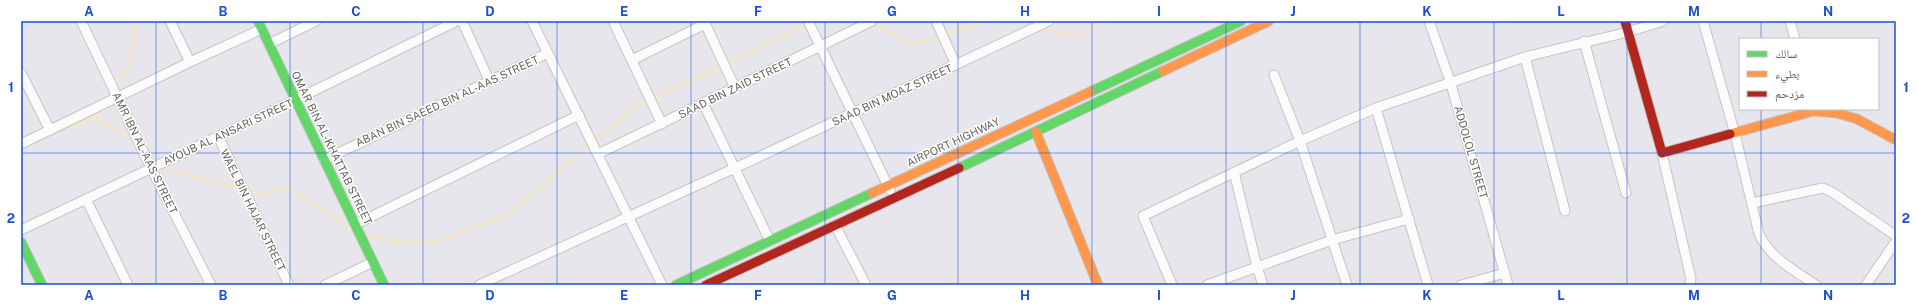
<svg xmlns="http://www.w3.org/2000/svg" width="1917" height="306" viewBox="0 0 1917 306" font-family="'Public Sans','Noto Naskh Arabic',sans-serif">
	<rect width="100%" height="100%" fill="#e6e6ec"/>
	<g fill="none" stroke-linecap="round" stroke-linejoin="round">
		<g stroke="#f8e7b9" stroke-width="2">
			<path d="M1025,21l6,4"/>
			<path d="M873,24l41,20 25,-8"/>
			<path d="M1041,29l38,7 24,-15"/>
			<path d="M945,34l45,-13"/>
			<path d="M726,64l81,-39"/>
			<path d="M115,87l14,-22 9,-44"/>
			<path d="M652,99l70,-33"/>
			<path d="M95,119l6,-10"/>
			<path d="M55,132l40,-13 35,17 2,3"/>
			<path d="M594,141l41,-34 13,-6"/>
			<path d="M158,168l81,20"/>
			<path d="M247,190l11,3 32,-4 62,40"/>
			<path d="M365,236l43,7h24l74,-27 83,-71"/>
		</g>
		<defs>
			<g id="street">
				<path d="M81,21l70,147 60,117"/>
				<path d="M170,21l20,41"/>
				<path d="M462,21l27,59"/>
				<path d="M532,21l130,264"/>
				<path d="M613,21l49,103"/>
				<path d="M704,21l31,67"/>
				<path d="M808,21l82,169"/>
				<path d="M936,21l20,44"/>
				<path d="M1429,21l21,60 58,204"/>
				<path d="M1703,21l32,113 24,100c12,25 35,36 57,51"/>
				<path d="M1790,21l5,18"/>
				<path d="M1584,41l42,152"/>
				<path d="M269,44l47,-23"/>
				<path d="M1525,57l40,154"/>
				<path d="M632,60l73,-36"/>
				<path d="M21,73l29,57"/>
				<path d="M1274,75l26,66 47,144"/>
				<path d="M703,103l67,138"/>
				<path d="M1376,108l52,177"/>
				<path d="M218,136l71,149"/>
				<path d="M21,144l169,-82 72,-33"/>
				<path d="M1662,153l29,126 -1,6"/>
				<path d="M598,154l274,-133"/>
				<path d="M324,160l224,-107"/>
				<path d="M1234,172l23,95 6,18"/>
				<path d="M86,199l42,86"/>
				<path d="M1752,203l71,-15 9,4 64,44"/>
				<path d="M356,224l223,-109"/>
				<path d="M835,225l31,60"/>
				<path d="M21,230l274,-130 162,-79"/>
				<path d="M325,285l48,-23"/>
				<path d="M479,285l256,-117 314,-147"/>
				<path d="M1172,285l-29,-69 157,-75 76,-33 149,-51 103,-25 35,-11"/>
				<path d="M1207,285l125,-45 77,-21"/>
				<path d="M1461,285l44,-12"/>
				<path d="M1866,285l30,-44"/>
			</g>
			<g id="fast">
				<path d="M258,21l126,264"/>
				<path d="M1090,92l151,-71"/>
				<path d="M959,168l204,-97"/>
				<path d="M21,242l21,43"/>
				<path d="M676,285l196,-92"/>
			</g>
			<g id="slow">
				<path d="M1163,71l106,-50"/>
				<path d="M1036,132l62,153"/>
				<path d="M1730,134l84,-23 23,2 20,6 39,21"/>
				<path d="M872,193l218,-101"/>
			</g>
			<g id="jam">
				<path d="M1625,21l37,132 68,-19"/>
				<path d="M706,285l253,-117"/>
			</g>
		</defs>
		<use href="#street" stroke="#c5c5c4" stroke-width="11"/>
		<use href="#fast" stroke="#c4c4c3" stroke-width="11"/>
		<use href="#slow" stroke="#c4c4c3" stroke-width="11"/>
		<use href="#jam" stroke="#c4c4c3" stroke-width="11"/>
		<use href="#street" stroke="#fbfbfc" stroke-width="9"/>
		<use href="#fast" stroke="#63d668" stroke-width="9"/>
		<use href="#slow" stroke="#ff974d" stroke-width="9"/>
		<use href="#jam" stroke="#b3261e" stroke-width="9"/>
	</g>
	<path fill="none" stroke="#1d4ed8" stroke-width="1" stroke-opacity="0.55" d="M156,21v264M290,21v264M423,21v264M557,21v264M691,21v264M825,21v264M958,21v264M1092,21v264M1226,21v264M1360,21v264M1494,21v264M1627,21v264M1761,21v18M1761,109v176M21,153h1875"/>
	<g text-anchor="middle" stroke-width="3" stroke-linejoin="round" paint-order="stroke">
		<g font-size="11" fill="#65645b" stroke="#fff">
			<text transform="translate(735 88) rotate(-26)" y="4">SAAD BIN ZAID STREET</text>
			<text transform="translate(892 95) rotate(-25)" y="4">SAAD BIN MOAZ STREET</text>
			<text transform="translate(447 101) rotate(-25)" y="4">ABAN BIN SAEED BIN AL-AAS STREET</text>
			<text transform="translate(228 132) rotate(-25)" y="4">AYOUB AL ANSARI STREET</text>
			<text transform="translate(953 142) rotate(-25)" y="4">AIRPORT HIGHWAY</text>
			<text transform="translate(332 148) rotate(64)" y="4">OMAR BIN AL-KHATTAB STREET</text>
			<text transform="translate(1471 152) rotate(74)" y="4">ADDOLOL STREET</text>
			<text transform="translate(145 153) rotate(64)" y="4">AMR IBN AL-AAS STREET</text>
			<text transform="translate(253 210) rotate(64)" y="4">WAEL BIN HAJAR STREET</text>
		</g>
	</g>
	<rect width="1917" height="306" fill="none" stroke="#ffffff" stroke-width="44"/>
	<rect x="1739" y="38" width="140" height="72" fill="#ffffff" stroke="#c1c1bd"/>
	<rect x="1747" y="51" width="20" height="6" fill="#63d668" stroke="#c1c1bd"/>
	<text x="1775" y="58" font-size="12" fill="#65645b">سالك</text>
	<rect x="1747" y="71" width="20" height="6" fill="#ff974d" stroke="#c1c1bd"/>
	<text x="1775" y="78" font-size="12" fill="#65645b">بطيء</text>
	<rect x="1747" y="91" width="20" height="6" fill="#b3261e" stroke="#c1c1bd"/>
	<text x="1775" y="98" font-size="12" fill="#65645b">مزدحم</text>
	<rect x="22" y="22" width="1873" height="262" fill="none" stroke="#1d4ed8" stroke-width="1.5"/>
	<g font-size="13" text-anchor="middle" font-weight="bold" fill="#1d4ed8">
		<text x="89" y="16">A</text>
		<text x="223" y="16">B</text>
		<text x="356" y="16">C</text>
		<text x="490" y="16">D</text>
		<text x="624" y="16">E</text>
		<text x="758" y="16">F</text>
		<text x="892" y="16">G</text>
		<text x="1025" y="16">H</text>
		<text x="1159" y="16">I</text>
		<text x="1293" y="16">J</text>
		<text x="1427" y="16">K</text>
		<text x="1561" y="16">L</text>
		<text x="1694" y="16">M</text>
		<text x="1828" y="16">N</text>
		<text x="11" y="92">1</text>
		<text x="1906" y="92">1</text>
		<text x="11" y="223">2</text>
		<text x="1906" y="223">2</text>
		<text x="89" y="300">A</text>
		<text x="223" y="300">B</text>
		<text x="356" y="300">C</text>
		<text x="490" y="300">D</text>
		<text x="624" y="300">E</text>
		<text x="758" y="300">F</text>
		<text x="892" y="300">G</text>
		<text x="1025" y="300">H</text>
		<text x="1159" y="300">I</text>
		<text x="1293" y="300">J</text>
		<text x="1427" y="300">K</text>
		<text x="1561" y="300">L</text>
		<text x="1694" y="300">M</text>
		<text x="1828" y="300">N</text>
	</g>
</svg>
